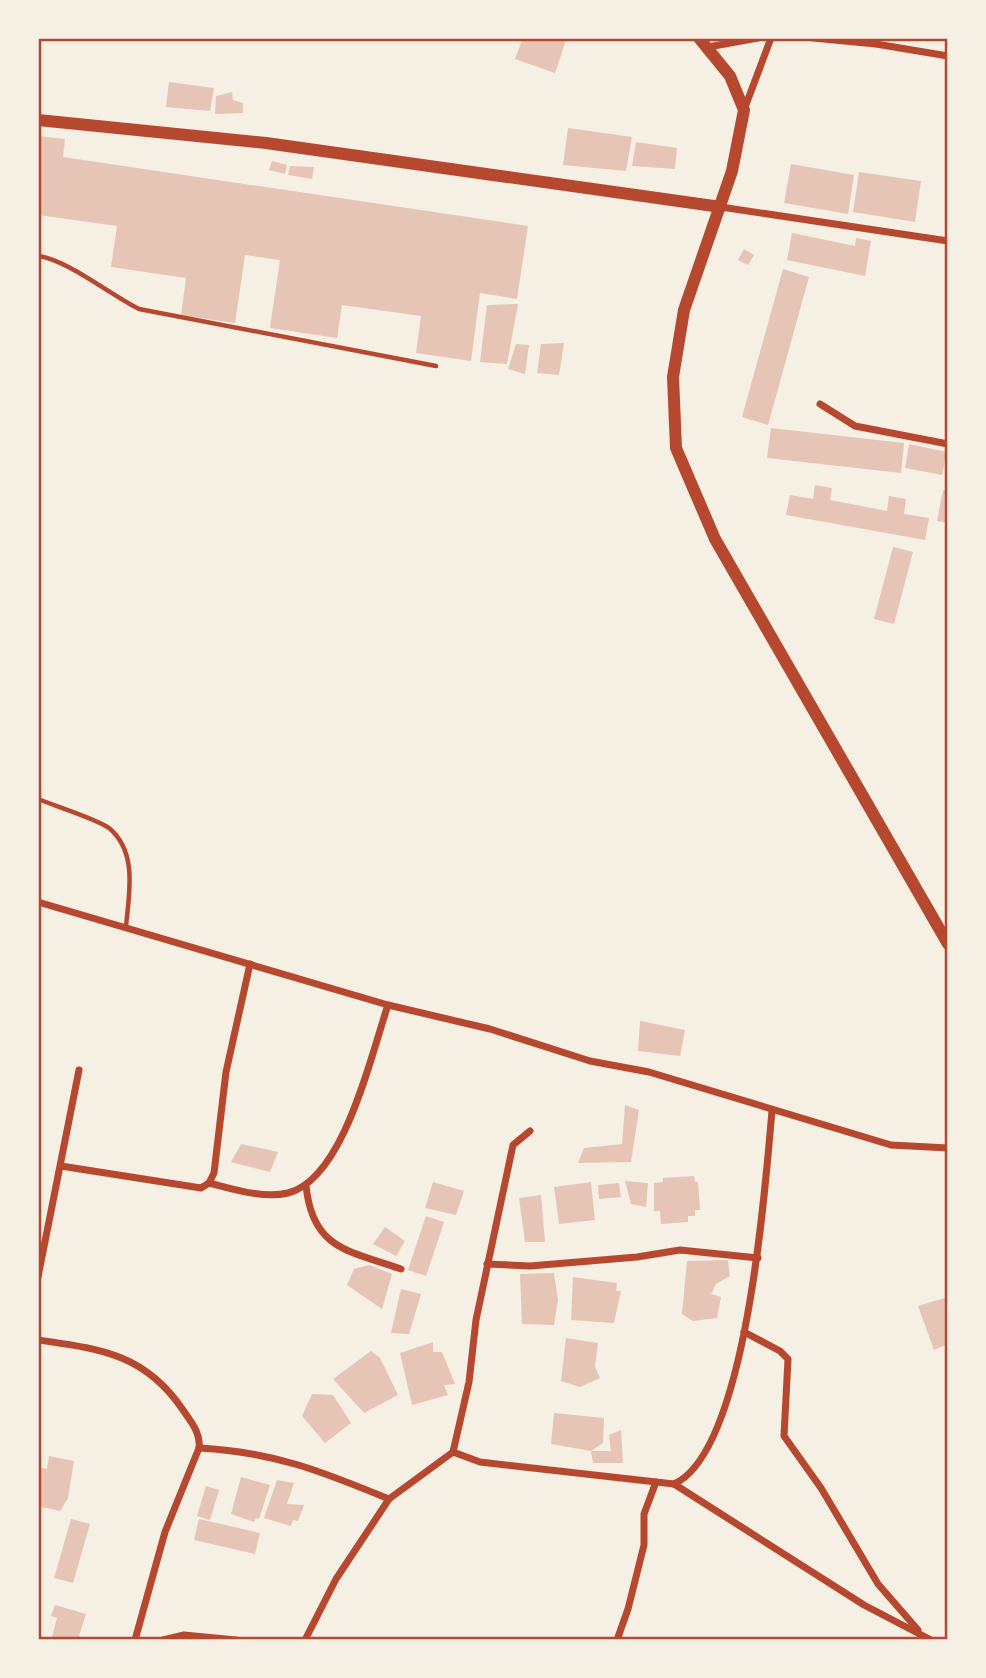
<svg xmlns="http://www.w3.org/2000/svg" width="986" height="1678" viewBox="0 0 986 1678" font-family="'Golos Text',sans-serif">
	<rect width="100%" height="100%" fill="#f6efe4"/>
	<g fill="#e6c5b7">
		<path d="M523,38l43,2 -11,33 -40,-14z"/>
		<path d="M169,82l45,6 -4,23 -44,-4z"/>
		<path d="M232,92l1,8 10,3v10l-28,1 1,-18z"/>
		<path d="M568,128l64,9 -6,34 -63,-6z"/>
		<path d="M38,136l27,3 -2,18 465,69 -11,73 -37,-6 -9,68 -55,-8 5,-37 -79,-11 -5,33 -67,-10 10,-68 -35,-5 -10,68 -54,-8 5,-37 -75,-11 6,-41 -79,-11z"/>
		<path d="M636,142l41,6 -2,21 -43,-3z"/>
		<path d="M272,161l15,4 -2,9 -16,-4z"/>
		<path d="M791,164l63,11 -6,39 -64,-11z"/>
		<path d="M290,166l24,1 -2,12 -24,-4z"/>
		<path d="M859,172l62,9 -6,41 -62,-10z"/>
		<path d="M792,233l63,13 1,-8 15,3 -6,35 -78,-16z"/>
		<path d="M744,249l10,6 -6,10 -10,-5z"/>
		<path d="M783,269l26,8 -41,148 -26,-8z"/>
		<path d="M518,304l-11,60 -27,-2 7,-57z"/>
		<path d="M564,343l-5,32 -22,-2 4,-29z"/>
		<path d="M516,344l13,1 -4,29 -17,-5z"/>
		<path d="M771,428l133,15 -3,30 -134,-15z"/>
		<path d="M909,444l38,8 -5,23 -37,-7z"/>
		<path d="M815,485l17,3 -2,12 57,11 2,-15 17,3 -2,15 25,4 -4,22 -139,-25 4,-20 23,4z"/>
		<path d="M943,490l5,1v32l-11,-2z"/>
		<path d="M893,547l20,5 -19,72 -20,-5z"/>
		<path d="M640,1021l45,9 -5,26 -42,-5z"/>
		<path d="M625,1105l14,5 -8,52 -53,1 6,-15 38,-4z"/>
		<path d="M241,1144l37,8 -8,20 -39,-10z"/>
		<path d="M694,1176l1,6h3l2,28h-5v6h-7v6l-27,2 -1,-13h-6v-28l9,-1v-4z"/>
		<path d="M625,1181l23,2 -2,24 -15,-3z"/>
		<path d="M433,1182l31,9 -8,24 -31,-7z"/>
		<path d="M591,1182l4,38 -36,4 -5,-37z"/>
		<path d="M619,1183l2,14 -22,2 -1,-14z"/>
		<path d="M541,1195l4,47h-20l-6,-44z"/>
		<path d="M426,1216l18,6 -18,54 -18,-6z"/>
		<path d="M385,1227l20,14 -9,15 -23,-12z"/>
		<path d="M728,1260l2,16 -14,8 -5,10 10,3 -4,21 -24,3 -11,-7 5,-53z"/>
		<path d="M369,1265l23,9 -10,35 -35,-24 7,-16z"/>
		<path d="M554,1273l4,27 -4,25 -32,-1 -2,-50z"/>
		<path d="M573,1277l44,6 -1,8h5l-7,32 -43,-3z"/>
		<path d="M401,1289l20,5 -12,40 -18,-1z"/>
		<path d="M948,1297v47l-14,6 -16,-44z"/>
		<path d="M566,1338l32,5 -3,23 5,12 -20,9 -19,-6z"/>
		<path d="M433,1342v10h9l13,32 -11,1 4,10 -36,10 -12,-52z"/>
		<path d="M371,1351l9,7 18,37 -34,18 -31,-34z"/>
		<path d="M312,1394l21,1 18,28 -26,20 -23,-27z"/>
		<path d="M554,1413l50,5 -1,25 -12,8 -40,-7z"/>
		<path d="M621,1430l2,33h-30l-2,-12h20l-2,-16z"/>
		<path d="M49,1456l25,5 -6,37 -8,13 -22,-5v-39l9,2z"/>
		<path d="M241,1477l29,8 -11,34 -3,-1 -2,4 -23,-8z"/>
		<path d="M277,1480l17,3 -7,21 17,1 -6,16 -5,-1 -2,6 -27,-8z"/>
		<path d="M206,1486l13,4 -9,30 -13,-4z"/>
		<path d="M71,1519l19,5 -17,59 -19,-5z"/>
		<path d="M199,1519l61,14 -5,21 -61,-14z"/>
		<path d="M55,1605l31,9 -7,22 2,4h-30l6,-22 -6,-2z"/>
	</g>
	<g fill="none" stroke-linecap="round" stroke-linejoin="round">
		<g stroke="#b5482f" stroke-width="4.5">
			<path d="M38,256c30,4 71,38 101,53l297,57"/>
			<path d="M38,799c17,7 59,20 71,29 29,24 20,66 17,98"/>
		</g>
		<g stroke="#b5482f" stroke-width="7">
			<path d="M813,38l63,6 72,12"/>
			<path d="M708,47l50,-9"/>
			<path d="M744,110l27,-72"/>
			<path d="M721,207l227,34"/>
			<path d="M820,404l35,22 93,18"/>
			<path d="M38,902l350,103 102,24 100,32 59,11 242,73 57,3"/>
			<path d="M61,1166l140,22 8,-5 5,-10 12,-101 24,-108"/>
			<path d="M209,1183c24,6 55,16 79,10 56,-14 83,-138 100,-188"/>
			<path d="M306,1185c6,65 44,66 95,84"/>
			<path d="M487,1264l43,2 107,-9 43,-7 78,8"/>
			<path d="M38,1277l41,-207"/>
			<path d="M744,1332l36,19 8,8 -4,77 37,52 57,96 40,46"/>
			<path d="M38,1340c63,9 107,14 145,70 8,12 18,23 16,38l-34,84 -30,108"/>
			<path d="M199,1448c75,4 122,23 190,51"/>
			<path d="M453,1452l27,10 194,22 190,121 67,35"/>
			<path d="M674,1484c73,-33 91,-297 98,-373"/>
			<path d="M163,1640l21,-5 52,5"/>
			<path d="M305,1640l31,-61 53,-80 64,-47 16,-70 7,-62 37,-175 17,-14"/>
			<path d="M617,1640l11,-31 16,-64v-31l12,-32"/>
		</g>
		<path stroke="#b5482f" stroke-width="12" d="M38,120l228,23 455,64"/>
		<path stroke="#b5482f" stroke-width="12" d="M699,38l31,38 14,34 -12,61 -48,139 -11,67 3,71 39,91 233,405"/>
	</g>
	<rect width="986" height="1678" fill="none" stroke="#f6efe4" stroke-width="80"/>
	<rect x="40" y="40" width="906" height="1598" fill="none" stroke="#b5482f" stroke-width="2.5"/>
</svg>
